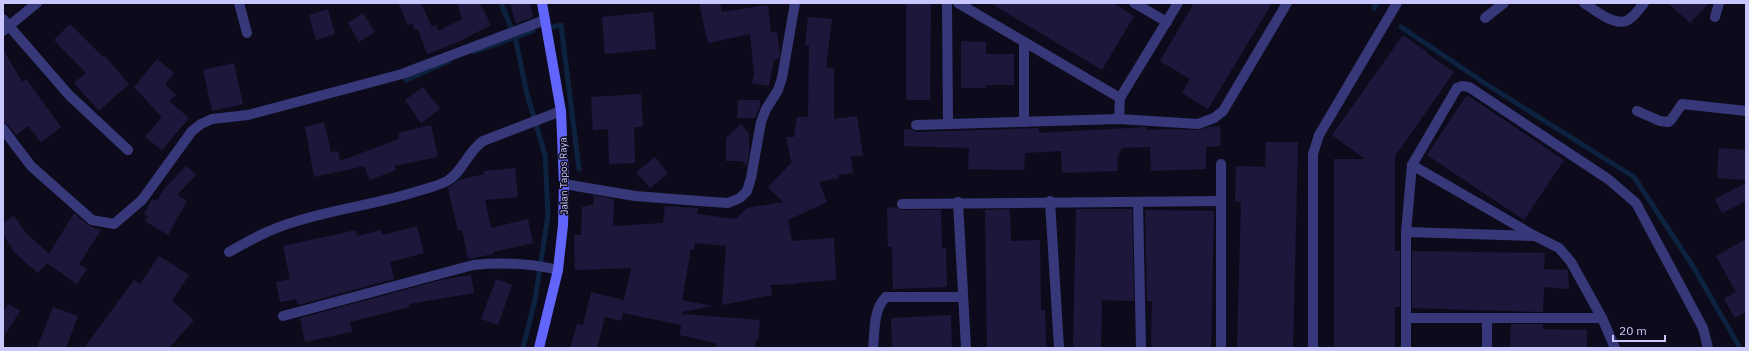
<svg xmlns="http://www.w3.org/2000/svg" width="1749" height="351" viewBox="0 0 1749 351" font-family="'IBM Plex Sans',sans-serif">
	<rect width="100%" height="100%" fill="#0d0b1b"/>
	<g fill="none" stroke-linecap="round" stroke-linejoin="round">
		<g stroke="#0c223e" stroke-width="5">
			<path d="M501,3l14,34 12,57 18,61 3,60 -13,85 -12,48"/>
			<path d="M1374,8l3,-5"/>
			<path d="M553,27l8,-2 18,144"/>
			<path d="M1401,27l85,57 148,93 60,91 46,80"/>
			<path d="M474,52l59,-21"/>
			<path d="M406,80l43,-19"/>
		</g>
	</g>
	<g fill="#1d183b">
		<path d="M398,3h23l11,24 4,-2 2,6 24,-12 -5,-16h23l11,22 -33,17 -31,12 -9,-25 -3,1 -3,-7 -4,2z"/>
		<path d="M510,3h20l3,14 -17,7z"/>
		<path d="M699,3h21l2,9 46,-7 3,27h6l3,22 -1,5 -5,1 -5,26 -17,-3 2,-9 -4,-40 -42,9z"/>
		<path d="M906,3h25l-1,97h-24z"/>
		<path d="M990,3h123l21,13 -32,54z"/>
		<path d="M1194,3h78l-64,106 -26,-16 8,-14 -30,-18z"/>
		<path d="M1668,3h41l-19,20z"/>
		<path d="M328,9l7,25 -19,6 -7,-25z"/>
		<path d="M653,12l3,37 -51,5 -3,-37z"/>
		<path d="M363,13l12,19 -16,10 -11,-19z"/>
		<path d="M808,17l24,2 -6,49h8v51l23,-3 6,39 -12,2 2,16 -15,2 1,3 -20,4 8,20 -39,18 4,21 42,-3 2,42 -40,3v1l-26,1 2,10 -50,10 4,-59 -31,-3 -1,7 -3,-1 -9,51 30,6 -30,6v2l78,6 -2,20h-2l-1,8h-39v-5l-36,-8 1,-10 -58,-12 -2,8 -16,-4 -8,31h-27l7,-24 6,1 8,-33 33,8 7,-32 -56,2 -1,-35h7l1,-28 12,-3 -1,-9 21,4 -1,27 50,-3 2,-17 33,2 -1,6 39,5 11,-11 36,-6 -15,-15 25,-26h-2l-5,-24h8l3,-20h11l1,-71 -4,-1z"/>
		<path d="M70,24l33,33 2,-1 24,28 -30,27 -25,-28 12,-10 -32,-33z"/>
		<path d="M1403,35l24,17 -1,1 28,19 -59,84v95h5v56h-5v41h-61v-189h31l-33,-24z"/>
		<path d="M961,41l25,1v12h28v31h-28v3h-25z"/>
		<path d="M3,49l19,33 4,-3 35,48 -20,15 -13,-16 -12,9 -8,-10 -5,-2z"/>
		<path d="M157,59l17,14 -9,11 11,11 -7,6 20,17 -27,32 -17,-13 17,-20 -28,-30z"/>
		<path d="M234,63l9,41 -31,7 -9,-41z"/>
		<path d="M423,87l17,22 -19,14 -16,-23z"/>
		<path d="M641,94l2,33h-9l1,36 -26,1 -1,-35 -15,1 -2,-33z"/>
		<path d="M1467,95l97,65 -40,60 -97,-65z"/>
		<path d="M738,100h22v6l-5,12h-18z"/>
		<path d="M324,122l7,30 7,-1 2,10 59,-22 -1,-6 33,-8 7,32 -44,9 2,4 -26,10 -6,-14 -50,11 -9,-50z"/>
		<path d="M741,124l8,10v18l-2,14 -5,-5h-16v-23z"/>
		<path d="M1220,126l1,20 -15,1v22l-55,2 -1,-24 -28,1 -5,10 1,13 -56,2 -1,-22 -36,2 -1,17 -56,-1 1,-21 -65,-2v-17h7l5,3 123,-4v5l108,-6v3l23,-1 28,1 11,-3z"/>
		<path d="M1266,142h32l-5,206h-56l4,-146h-6l1,-36 29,1z"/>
		<path d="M1719,148l27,2v30l-29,-2z"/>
		<path d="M655,157l13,16 -18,15 -14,-16z"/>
		<path d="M186,166l10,9 -19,20 10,6 -19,34 -23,-14 3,-5 -4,-2 8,-15 5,2 7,-12z"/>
		<path d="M515,168l3,29 -33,3 6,28 37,-9 5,24 -40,9v2l-25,5 -6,-29 -4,1 -10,-43 11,-8 25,-6v-3z"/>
		<path d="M1746,183v18l-24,12 -7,-14z"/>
		<path d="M897,207l5,3h39l1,38h4l1,39 -54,2 -1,-42h-4l-1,-39z"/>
		<path d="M1010,209l1,32 29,-1 1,70h4l1,38h-59l-2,-138z"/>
		<path d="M1076,209h56l2,92 -32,-1 -1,48h-28z"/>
		<path d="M1145,210l69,1 -3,137h-60l1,-47h-5z"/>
		<path d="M74,213l14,12 13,5 -22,34 8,5 -10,15 -30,-21 -9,10 -23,-20 -12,-19v-11l11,-7 12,17 23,21z"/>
		<path d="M417,226l7,27 -34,9 4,17 -96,26 -2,-6 -16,3 -4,-20 14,-3 -7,-33 73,-16 1,6 24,-6 1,5z"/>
		<path d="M1746,239v73l-11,6 -11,-19 12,-7 -20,-36z"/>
		<path d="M1412,251l133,2 -1,16 24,1 1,19 -25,-2 -1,25 -131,-4z"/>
		<path d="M159,256l30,19 -17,26 22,19 -25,28h-85l50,-68 6,4z"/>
		<path d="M471,275l3,18 -65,11 1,3 -60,15 2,10 -47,10 -5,-24 145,-39z"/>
		<path d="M496,279l16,6 -14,40 -17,-6z"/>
		<path d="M8,304l12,7 -17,27v-26z"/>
		<path d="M53,307l25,9 -12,32h-29z"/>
		<path d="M951,315l1,33h-60l-1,-30z"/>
		<path d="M1511,324h32v5l44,1v18h-77z"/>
	</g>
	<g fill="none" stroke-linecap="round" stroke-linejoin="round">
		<g stroke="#373879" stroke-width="10">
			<path d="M239,3l8,30"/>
			<path d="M947,3l1,120"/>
			<path d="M958,3l162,95"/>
			<path d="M1134,3l33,19"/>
			<path d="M1584,3c11,7 28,22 42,18 8,-3 13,-12 18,-18"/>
			<path d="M1715,17l4,-14"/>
			<path d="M1485,18l19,-15"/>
			<path d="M3,19l66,76 59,55"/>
			<path d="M3,31l34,-28"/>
			<path d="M1637,111l23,10 8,1 3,-2 11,-16 64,7"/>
			<path d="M1119,119l1,-21 58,-95"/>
			<path d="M1024,122v-80"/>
			<path d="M916,125l203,-6 79,5 16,-6 9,-7 64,-108"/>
			<path d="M3,129l28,37 61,54 22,4 28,-24 50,-69 9,-7 11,-5 36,-4 154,-41 143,-54"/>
			<path d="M1221,164v184"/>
			<path d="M1412,165l123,71 24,12 12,14 31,56 13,30"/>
			<path d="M564,184l71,12 64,5 29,2 12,-5 7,-7 4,-13 10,-56 5,-13 12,-19 4,-12 13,-75"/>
			<path d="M1050,201l9,147"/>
			<path d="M958,202l8,146"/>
			<path d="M1138,202l3,146"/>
			<path d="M902,204l319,-3"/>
			<path d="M1406,232l128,4"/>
			<path d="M229,252c21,-12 41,-23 65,-30 41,-13 84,-18 124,-31 10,-3 20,-5 29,-10 15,-8 21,-30 36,-40l78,-30"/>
			<path d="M283,316l190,-51c30,-3 56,-2 85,5"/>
			<path d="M1406,318h196"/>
			<path d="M1487,319v29"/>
			<path d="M873,348c2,-16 0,-39 13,-51h77"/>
			<path d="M1313,348v-194l6,-19 78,-132"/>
			<path d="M1406,348v-116l6,-67 45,-77 5,-2 7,1 139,92 28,24 67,125 5,20"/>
		</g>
		<path stroke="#6165fb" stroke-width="10" d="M539,348l19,-78 5,-45 1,-41 -3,-73 -19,-108"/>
	</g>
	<g text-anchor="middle" stroke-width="3" stroke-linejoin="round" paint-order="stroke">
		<g font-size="10" fill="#cac7fd" stroke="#0d0b1b">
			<text transform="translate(563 176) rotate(-91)" y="4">Jalan Tapos Raya</text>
		</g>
	</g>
	<rect width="1749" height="351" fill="none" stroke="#cac7fd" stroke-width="8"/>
	<path d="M1613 335v6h52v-6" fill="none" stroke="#cac7fd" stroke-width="2"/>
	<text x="1619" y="335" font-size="12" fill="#cac7fd" stroke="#0d0b1b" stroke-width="3" paint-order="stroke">20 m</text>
</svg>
